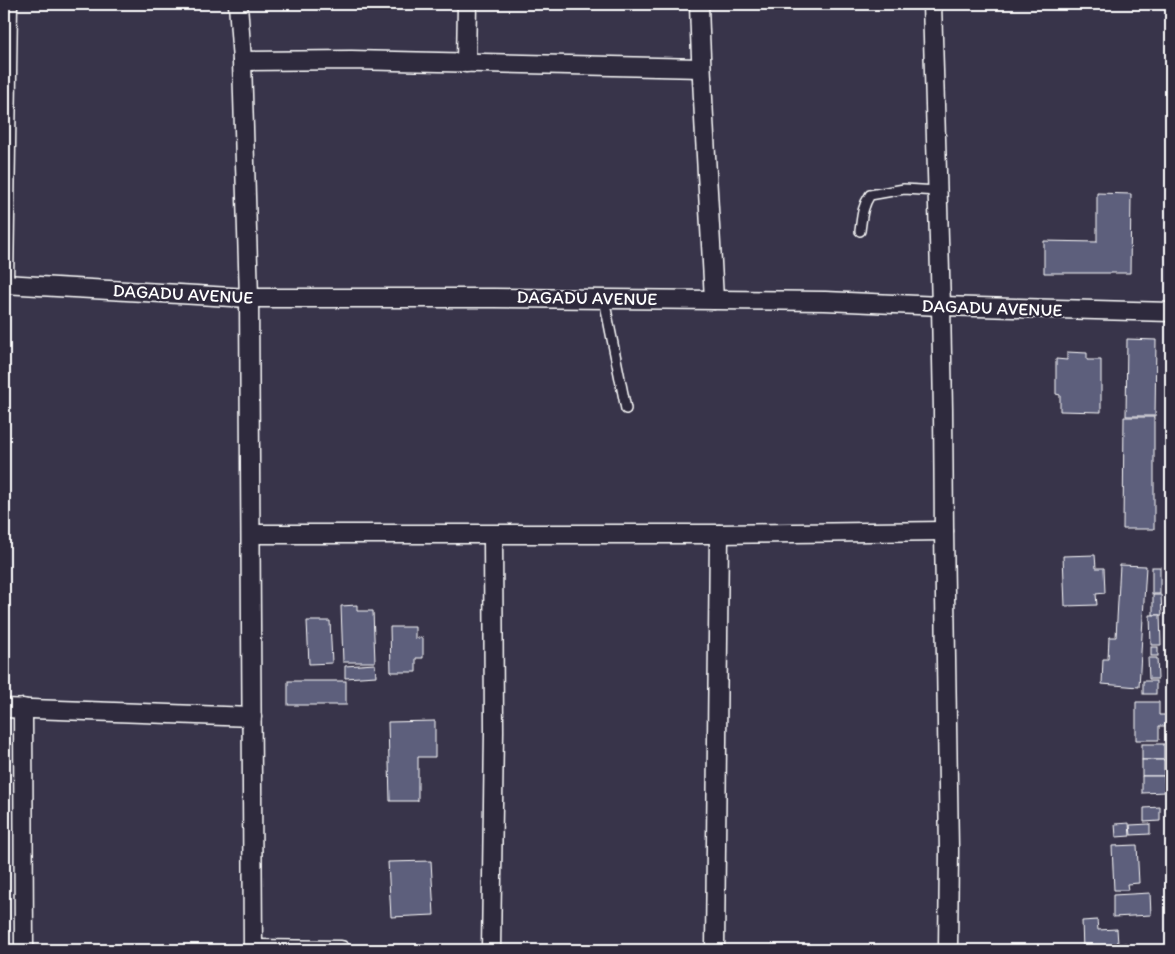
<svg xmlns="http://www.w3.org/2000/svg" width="1175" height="954" viewBox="0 0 1175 954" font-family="Itim,sans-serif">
	<rect width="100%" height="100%" fill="#38344a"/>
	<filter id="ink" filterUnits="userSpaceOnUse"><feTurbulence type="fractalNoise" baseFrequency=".02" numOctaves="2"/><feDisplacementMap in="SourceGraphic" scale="10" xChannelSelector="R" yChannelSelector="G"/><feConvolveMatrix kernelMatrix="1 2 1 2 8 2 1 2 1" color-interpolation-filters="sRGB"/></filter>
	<g filter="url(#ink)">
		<g fill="#5d5e7c" stroke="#fff">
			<path d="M1097,193l34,1 -1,79h-86v-32l53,1z"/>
			<path d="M1127,339l29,1 -1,76h-29z"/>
			<path d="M1067,352l20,1v7h14v52l-41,-1v-16l-4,-1v-35l11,1z"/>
			<path d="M1124,417h30v112h-31z"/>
			<path d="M1095,555l1,13h8l1,25 -9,1 1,11 -32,1 -2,-50z"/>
			<path d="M1120,565l26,1 -7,121 -37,-3 1,-25h5l1,-22h7z"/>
			<rect x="1152" y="567" width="8" height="27"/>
			<path d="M1153,595h8l1,20h-9z"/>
			<path d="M357,605v6h16l2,51h-32l-2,-56z"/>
			<path d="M1150,615h10l1,30h-10z"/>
			<path d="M307,621h23l2,42 -23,1z"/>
			<path d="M390,627h25v11h8v20h-7v14h-25z"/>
			<rect x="1151" y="647" width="7" height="9"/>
			<path d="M1148,658h9l1,21h-9z"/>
			<path d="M375,664l1,12 -31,2v-12z"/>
			<rect x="288" y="681" width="58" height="24"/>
			<rect x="1143" y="681" width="13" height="13"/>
			<path d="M1136,702h23v13h8v11h-8v14h-23z"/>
			<path d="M435,721v36h-17v44h-28l-2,-79z"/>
			<rect x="1142" y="744" width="22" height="16"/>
			<rect x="1142" y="760" width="22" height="16"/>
			<path d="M1142,776h22l1,16 -23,1z"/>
			<path d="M1160,807v14l-16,1v-14z"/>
			<path d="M1129,823l1,13 -14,1 -1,-13z"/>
			<path d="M1150,824v10l-19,1 -1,-10z"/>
			<path d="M1137,845l2,38 -12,1 1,6h-14l-2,-44z"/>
			<path d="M431,861l3,54 -43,2 -3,-55z"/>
			<path d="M1150,893l1,22 -38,2v-22z"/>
			<path d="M1097,920l1,10 19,-1 1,15 8,-1v7h-43l-1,-29z"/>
		</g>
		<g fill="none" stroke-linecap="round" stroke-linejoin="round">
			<defs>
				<g id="service">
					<path d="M860,231c2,-14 2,-24 10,-36l34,-6 34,2"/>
					<path d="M604,299l22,110"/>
				</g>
				<g id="minor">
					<path d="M238,4l4,57 7,237 4,652"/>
					<path d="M699,4c3,98 10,197 15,296"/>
					<path d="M932,4l9,302 2,104 1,121 5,319 -1,100"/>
					<path d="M242,61l109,-1 350,8"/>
					<path d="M466,63l1,-59"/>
					<path d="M4,284l245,14h245l331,3 116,5 230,6"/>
					<path d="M4,284l4,-280"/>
					<path d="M251,534h468l225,-3"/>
					<path d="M4,708l248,9"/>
					<path d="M23,708l1,242"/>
					<path d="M253,949l88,1"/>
					<path d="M491,950l3,-219 -1,-196"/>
					<path d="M715,950l4,-416"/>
				</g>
			</defs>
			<use href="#service" stroke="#fff" stroke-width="12"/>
			<use href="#minor" stroke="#fff" stroke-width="21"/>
			<use href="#service" stroke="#2f2a3d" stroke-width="9"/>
			<use href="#minor" stroke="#2f2a3d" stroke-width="18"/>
		</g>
	</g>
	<g text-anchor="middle" stroke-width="4.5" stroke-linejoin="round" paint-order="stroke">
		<g font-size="18" fill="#fff" stroke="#2f2a3d">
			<text transform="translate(183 294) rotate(3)" y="6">DAGADU AVENUE</text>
			<text transform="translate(587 298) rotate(1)" y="6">DAGADU AVENUE</text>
			<text transform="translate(992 308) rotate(2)" y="6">DAGADU AVENUE</text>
		</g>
	</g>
	<rect width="1175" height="954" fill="none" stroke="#2f2a3d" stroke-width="20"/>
	<rect x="10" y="10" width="1155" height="934" fill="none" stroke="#fff" stroke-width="2" filter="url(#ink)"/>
</svg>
